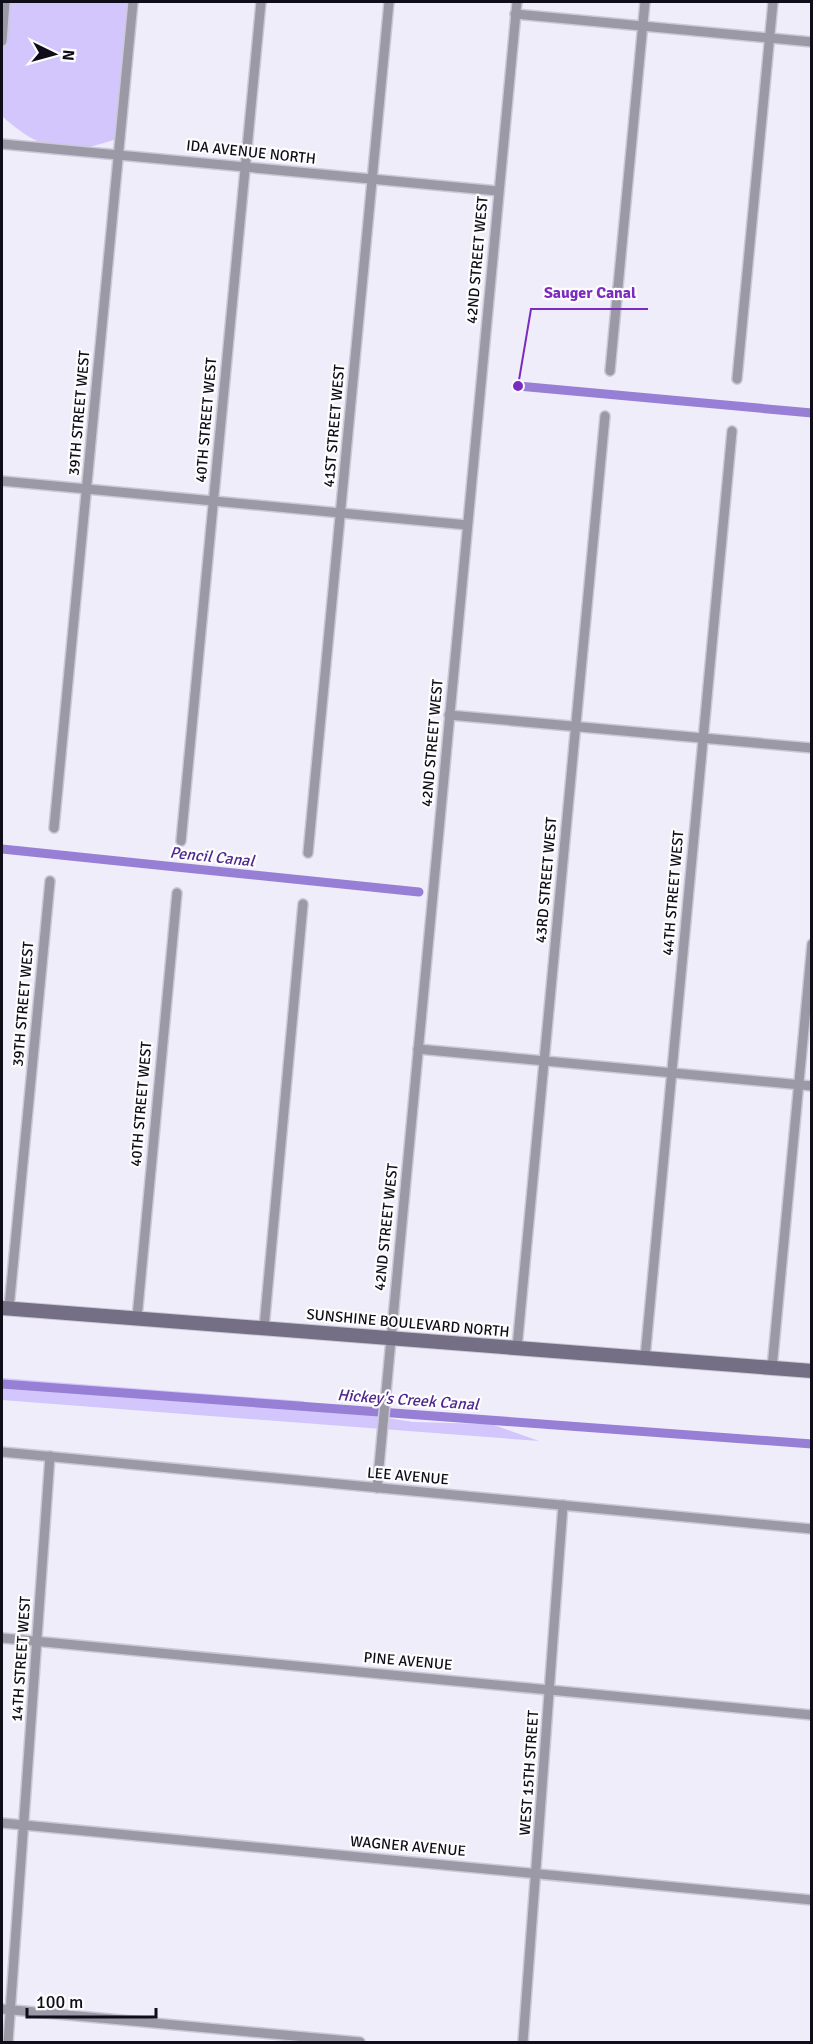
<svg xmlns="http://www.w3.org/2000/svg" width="813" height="2044" viewBox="0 0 813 2044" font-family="Signika,sans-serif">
	<rect width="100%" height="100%" fill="#f0edfb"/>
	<g fill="#d3c6fd">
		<path d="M8,2h129l-15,135c-52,19 -78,17 -120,-21v-64z"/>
		<path d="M2,1378l301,23 8,5 102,16 78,2 48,17 -537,-41z"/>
	</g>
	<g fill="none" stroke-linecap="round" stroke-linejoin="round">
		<g stroke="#977fd6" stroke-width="9">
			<path d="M518,386l294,27"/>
			<path d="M2,849l417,43"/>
			<path d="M2,1384l810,60"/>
		</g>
		<defs>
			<g id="street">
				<path d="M515,14l297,28"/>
				<path d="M2,41l3,-39"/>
				<path d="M2,144l496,47"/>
				<path d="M610,371l35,-369"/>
				<path d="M737,379l36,-377"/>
				<path d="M2,481l465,44"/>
				<path d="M449,715l363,33"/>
				<path d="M54,828l79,-826"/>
				<path d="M181,841l80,-839"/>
				<path d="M308,853l81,-851"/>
				<path d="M418,1049l394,37"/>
				<path d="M9,1308l41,-427"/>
				<path d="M137,1318l40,-425"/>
				<path d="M264,1328l39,-424"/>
				<path d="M517,1348l88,-932"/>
				<path d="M645,1358l87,-927"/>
				<path d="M772,1368l40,-424"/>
				<path d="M2,1452l810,77"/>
				<path d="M377,1488l140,-1486"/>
				<path d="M2,1638l810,77"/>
				<path d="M2,1823l810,77"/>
				<path d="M2,2009l358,33"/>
				<path d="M8,2042l42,-586"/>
				<path d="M523,2042l40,-537"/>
			</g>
			<path id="secondary" d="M2,1308l810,63"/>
		</defs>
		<use href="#street" stroke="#ccc9d7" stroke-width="12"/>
		<use href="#secondary" stroke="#ccc9d7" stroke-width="16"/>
		<use href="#street" stroke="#9c99a7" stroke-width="9"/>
		<use href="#secondary" stroke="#746f84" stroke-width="14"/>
	</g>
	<g text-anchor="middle" stroke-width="4.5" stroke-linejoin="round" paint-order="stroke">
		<g font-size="15" fill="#0f0d18" stroke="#fdfdfd">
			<text transform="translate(251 152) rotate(6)" y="5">IDA AVENUE NORTH</text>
			<text transform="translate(477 260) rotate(-85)" y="5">42ND STREET WEST</text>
			<text transform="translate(79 413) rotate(-85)" y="5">39TH STREET WEST</text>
			<text transform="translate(206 420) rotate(-85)" y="5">40TH STREET WEST</text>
			<text transform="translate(334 426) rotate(-85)" y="5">41ST STREET WEST</text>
			<text transform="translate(432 743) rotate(-85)" y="5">42ND STREET WEST</text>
			<text transform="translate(546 880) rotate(-85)" y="5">43RD STREET WEST</text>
			<text transform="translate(673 893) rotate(-85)" y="5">44TH STREET WEST</text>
			<text transform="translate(23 1004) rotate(-85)" y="5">39TH STREET WEST</text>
			<text transform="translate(141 1104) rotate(-85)" y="5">40TH STREET WEST</text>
			<text transform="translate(386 1227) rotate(-84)" y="5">42ND STREET WEST</text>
			<text transform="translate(408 1323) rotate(5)" y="5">SUNSHINE BOULEVARD NORTH</text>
			<text transform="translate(408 1476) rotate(5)" y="5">LEE AVENUE</text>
			<text transform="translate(21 1659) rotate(-86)" y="5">14TH STREET WEST</text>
			<text transform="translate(408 1661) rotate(5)" y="5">PINE AVENUE</text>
			<text transform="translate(529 1773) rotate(-86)" y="5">WEST 15TH STREET</text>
			<text transform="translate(408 1846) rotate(5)" y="5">WAGNER AVENUE</text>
		</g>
		<g font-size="16" font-style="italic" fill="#4e288e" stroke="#fdfdfd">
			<text transform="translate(212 856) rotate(6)" y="6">Pencil Canal</text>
			<text transform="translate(408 1399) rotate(4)" y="6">Hickey's Creek Canal</text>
		</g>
	</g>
	<path fill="none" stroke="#7b2cbf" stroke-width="2" d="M518 386L531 309H648"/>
	<circle fill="#7b2cbf" stroke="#fdfdfd" stroke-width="2" cx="518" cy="386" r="6"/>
	<g font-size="16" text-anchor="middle" font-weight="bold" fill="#7b2cbf" stroke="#fdfdfd" stroke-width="4.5" stroke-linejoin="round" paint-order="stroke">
		<text x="590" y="298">Sauger Canal</text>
	</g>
	<rect width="813" height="2044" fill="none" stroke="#0f0d18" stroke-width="6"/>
	<g transform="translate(54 54) rotate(95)" stroke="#fdfdfd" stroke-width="4.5" paint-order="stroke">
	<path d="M0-4.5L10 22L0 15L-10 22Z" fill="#0f0d18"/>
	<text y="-9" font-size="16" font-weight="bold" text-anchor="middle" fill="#0f0d18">N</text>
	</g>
	<path d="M27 2008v9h129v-9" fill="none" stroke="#0f0d18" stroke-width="3"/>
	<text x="36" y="2008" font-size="18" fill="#0f0d18" stroke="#fdfdfd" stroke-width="4.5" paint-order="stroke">100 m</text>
</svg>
